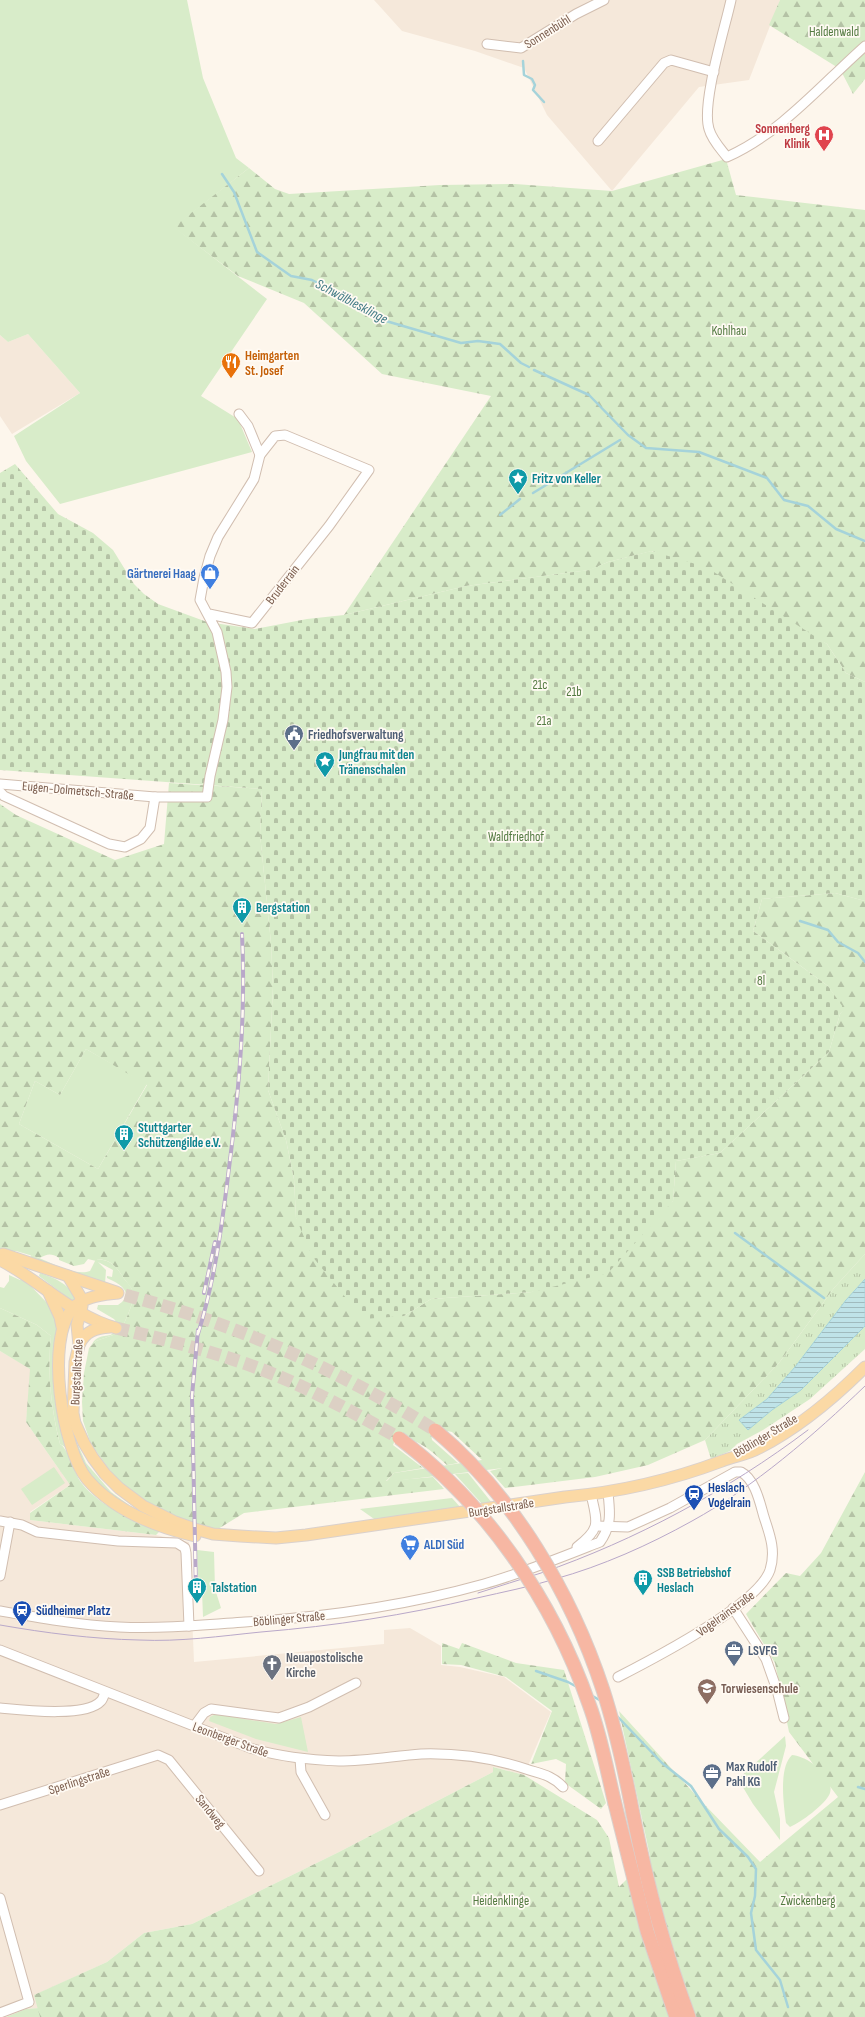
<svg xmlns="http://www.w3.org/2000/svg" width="865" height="2017" viewBox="0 0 865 2017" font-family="'Sofia Sans Condensed',sans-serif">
	<defs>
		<pattern id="forest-firs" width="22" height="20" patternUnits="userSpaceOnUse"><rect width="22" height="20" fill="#d8ecc9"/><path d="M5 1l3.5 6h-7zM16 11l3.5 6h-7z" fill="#b4c2a5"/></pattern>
		<pattern id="cemetery-stones" width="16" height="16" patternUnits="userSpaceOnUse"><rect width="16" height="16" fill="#d8ecc9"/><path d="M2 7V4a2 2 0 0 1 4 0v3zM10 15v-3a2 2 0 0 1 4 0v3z" fill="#b4c2a5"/></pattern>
		<pattern id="park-tufts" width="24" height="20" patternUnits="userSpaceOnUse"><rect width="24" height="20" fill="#d8ecc9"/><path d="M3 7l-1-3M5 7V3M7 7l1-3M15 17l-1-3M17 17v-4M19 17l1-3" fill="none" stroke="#b4c2a5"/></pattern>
		<pattern id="water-rules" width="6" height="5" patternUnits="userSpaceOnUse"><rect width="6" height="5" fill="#bfe3e8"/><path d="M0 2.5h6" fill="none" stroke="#a0bbbe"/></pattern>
	</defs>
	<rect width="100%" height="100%" fill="#fdf6ec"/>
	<g fill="#f5e8da">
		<path d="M374,0h406l-31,80 -50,7 -87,104 -65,-76 -23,-47 -49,-17 -73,-20z"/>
		<path d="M28,334l52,59 -68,41 -12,-18v-81l8,7z"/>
		<path d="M0,1351l31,18 -5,53 44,63 -40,27v8l126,15 33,7 5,120 190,-18v-14l26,-2 31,18v19l19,2 44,10 47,35 -27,63 -30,-8 -1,5 -154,80 -147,72 -48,9 -37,29 -72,33 4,13 -13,1 -20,8h-6z"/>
	</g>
	<g fill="#d8ecc9">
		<path d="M0,0h187l16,78 33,80 13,10 -75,59 93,72 -66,97 37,23 14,33 -192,52 -34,-43 -12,-25 66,-43 -52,-59 -20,8 -8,-7z"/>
		<path d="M86,1049l61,35 -49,85 -79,-45 16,-43 25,14z"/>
		<path d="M31,1255c16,5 43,22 59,16l6,-12c15,1 19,6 27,18 3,5 8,8 10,15 2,10 -9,32 -14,41l-23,8 -7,7c2,-2 4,-6 6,-8 11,-9 19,2 22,-17l-3,-4 -17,-10 1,-4h20c19,-12 0,-22 -11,-27v-2l5,1 1,-7 -15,-8 8,8 -1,14 -75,-25z"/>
		<path d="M40,1273c15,5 27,10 35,24l-1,3h-3l-32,-24z"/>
		<path d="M9,1275l11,5 4,-1 26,27 6,10 2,12 -2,60 9,59 -5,-3c-9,-36 -13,-72 -9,-108l-14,-11 -37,-17v-21l4,1 5,-7z"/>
		<path d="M72,1432l14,31 25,29 25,18 16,4 13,7 -29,-8 -38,-28 -15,-20z"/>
		<path d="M482,1460h15l6,8 -117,14 8,-9z"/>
		<path d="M54,1467l11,16 -33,22 -11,-16z"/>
		<path d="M468,1473l24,30 -9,2 -28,-31z"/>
		<path d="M452,1498l9,10 -84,13 -17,-12z"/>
		<path d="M197,1550l17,2 1,37 6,19 -18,9 -1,-26 -4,-1z"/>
		<path d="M218,1713l26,6 32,5 25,-7 7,35 -52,-13 -47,-18 1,-4z"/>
		<path d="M785,1736l1,10 -12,46 6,27v21l-27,-36 -15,-25z"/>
		<path d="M792,1755c15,1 43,21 38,38 -4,11 -30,30 -40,34l-4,-4c-2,-17 -8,-55 6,-68z"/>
		<path d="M39,2008l1,9h-34l20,-8z"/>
	</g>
	<g fill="url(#forest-firs)" fill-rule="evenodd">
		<path d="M780,0h85v79l-12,15 -13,-25 -71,-44z"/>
		<path d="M726,159l10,36 129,15v472l-19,-9 -19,-29 -175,-93 -44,11 -18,8 -124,16 -122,29 147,-219 -109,-22 -78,-71 -66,-27 -65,-49 76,-59 26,21 14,5 151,-9 75,-1 97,7z"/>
		<path d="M169,783l93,6 -2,45 11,109 2,44 -5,103 18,50 8,39 2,39 108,98 27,-17 101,-7 141,-91 3,-40 44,-8 109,-101 11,-38 4,-4 -16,-24 -75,-55 9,-32 73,-6 30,8v353l-31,34 -55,75 -74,77 -57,25 -53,12 -90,11 -15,-17 12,-3 -5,-8h-15l-30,-28 -14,-3 -7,4 1,7 26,23 -11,2c-16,-14 -29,-28 -51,-27l-3,7 30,23 -29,5 -8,8 47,-4 11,12 -200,24 -26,16 -17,-2 -47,-20 -31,-20 -17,-22 -15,-21 -8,-23 -1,-19 2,-29 5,-25 7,-7 23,-8c5,-9 16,-31 14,-41 -2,-6 -7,-10 -10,-15 -8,-12 -12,-17 -26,-18l-1,2 -8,-2 -4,5 -10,2 -15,-6v-2c-8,-5 -12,-4 -19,0l-24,-7h-14l-2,4v-451l16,11 99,45 49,-16zM86,1049l61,36 -49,84 -79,-45 16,-43 25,14z"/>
		<path d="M0,1308l37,17 14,11c-4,36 0,72 9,108 9,6 13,26 20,37 18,25 53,39 80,50l-4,4 -126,-15v-7l40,-28 -44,-63 4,-53 -30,-18z"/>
		<path d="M865,1472v545h-825l-6,-22 73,-33 37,-29 48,-9 147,-72 154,-80v-5l31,8 73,45 12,18 10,49 31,-31 -31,-145 83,91 58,60 78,-65 -49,-65 -14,-69 -29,-49 40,-41 14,3 21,-23z"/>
		<path d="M442,1643l17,6 3,-6 54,20 48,7 42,133 -5,6 -36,-26 1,-19 -10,-5 -25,5 21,-53 -46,-34 -45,-12 -19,-1z"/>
	</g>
	<path fill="url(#cemetery-stones)" d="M15,464l43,50 35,19 20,17 21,34 10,10 14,10 49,18 48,7 52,-10 37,-4 122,-29 123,-16 19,-8 43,-11 55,16 121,77 19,29 19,9v219l-30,-8 -73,6 -9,32 75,55 17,24 -5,4 -11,38 -109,101 -44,8 -3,40 -65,72 -76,19 -101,7 -27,17 -41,3 -51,-63 -16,-38 -2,-39 -8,-39 -18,-50 5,-103 -2,-44 -11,-109 2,-45 -262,-19v-297z"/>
	<path fill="url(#park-tufts)" d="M865,1254v95l-55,50 -47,31 -26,14 -7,7 -19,8 -6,-19 74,-77 55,-75z"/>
	<path fill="url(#water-rules)" stroke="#a5d3da" d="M865,1279v47l-64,64 -29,20 -24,20 -9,-10 28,-21 28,-32 51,-67z"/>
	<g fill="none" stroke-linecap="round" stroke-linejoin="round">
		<g stroke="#a5d3da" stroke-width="2.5">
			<path d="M523,61l1,14 8,4 3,6 -2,5 11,12"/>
			<path d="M222,174l12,18 23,60 34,24 21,4 30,15 13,11 31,15 75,22 17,-2 22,3 21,19 8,4"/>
			<path d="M534,370l55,25 39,40 18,13 53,4 68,26 17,22 24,6 28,23 29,12"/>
			<path d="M533,493l87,-53"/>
			<path d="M500,515l20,-16"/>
			<path d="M800,921l28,9 10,12 20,11 7,9"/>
			<path d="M735,1233l89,65"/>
			<path d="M536,1671l32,11 9,5"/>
			<path d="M591,1695l10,6"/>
			<path d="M616,1715l46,48 29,23 28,43 29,28 8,12 -1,27 -4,17 5,37 24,30 8,27"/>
			<path d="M858,1787l7,2"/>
		</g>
		<g stroke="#dcd0c4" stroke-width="13" stroke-dasharray="13 6" stroke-linecap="butt">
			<path d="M125,1295c114,30 210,73 310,135"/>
			<path d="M116,1328c60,14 120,29 176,54 37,17 72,36 107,56"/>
		</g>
		<defs>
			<g id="minor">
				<path d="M731,0c-6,28 -30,104 -22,129 3,11 11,19 18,28 54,-24 94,-72 138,-111"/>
				<path d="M487,44l34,4 55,-34 28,-14"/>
				<path d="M598,141l66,-78 7,-3 43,12"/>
				<path d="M239,414l9,12 12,29"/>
				<path d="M0,784l155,13h52l3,-21 13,-56 4,-33 -1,-15 -9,-40 -17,-32 4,-22 6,-22 8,-19 36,-58 6,-24 15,-19 10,-1 84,35 -40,56 -77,97 -43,-9"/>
				<path d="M0,792l4,4 105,48 16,3 16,-8 9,-11 5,-31"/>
				<path d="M0,1521l22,4 15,7 81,9 59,2 8,5 1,5 3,73"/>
				<path d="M596,1526l32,1 42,-19 65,-36h6c14,7 19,31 23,45 6,18 12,34 6,53 -12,35 -117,89 -152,107"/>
				<path d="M577,1547c25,-19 20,-25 14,-53"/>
				<path d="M0,1576l10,-54"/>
				<path d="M733,1608l33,51 11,31 7,28"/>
				<path d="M0,1611c39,7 79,14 119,16 42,2 84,-2 126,-5 81,-5 160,-16 239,-38 39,-11 78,-27 116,-42 12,-17 10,-30 8,-49"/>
				<path d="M0,1650l250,98c30,9 58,12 89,13 28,0 55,-5 82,-7 35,-1 72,4 105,15 15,5 26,6 37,18"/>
				<path d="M0,1708c21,2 86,10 101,-7 2,-2 3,-6 4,-9"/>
				<path d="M195,1725l9,-12 7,-4 68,9 30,-11 47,-24"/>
				<path d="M300,1759l1,13 24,43"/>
				<path d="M0,1805l158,-50 11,5 90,111"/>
				<path d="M0,1898l29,104 -29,11"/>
			</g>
			<g id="major">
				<path d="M3,1254l113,38"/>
				<path d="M0,1260c40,20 72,56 116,68"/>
				<path d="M68,1276l12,20 2,10 -5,19 2,20 -4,17 -2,51 2,10 9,20 9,15 12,16 14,14 24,18 32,16 20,7 18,5 27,2 36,2 30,-3 259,-38c56,-5 104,-16 157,-36 12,-5 25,-6 37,-13 39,-20 74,-49 106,-81"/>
				<path d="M48,1291l12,26 2,10"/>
				<path d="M118,1293c-15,2 -34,3 -45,15 -28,31 -11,140 14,171 26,31 70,48 108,57"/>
				<path d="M79,1345c6,-14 17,-17 31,-18"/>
			</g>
			<g id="highway">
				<path d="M615,1804l32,127 29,86"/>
				<path d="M633,1814c14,70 31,136 56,203"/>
			</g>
		</defs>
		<use href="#minor" stroke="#d1beb0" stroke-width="11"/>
		<use href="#major" stroke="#dad1cd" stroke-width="13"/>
		<use href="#highway" stroke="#dad1cd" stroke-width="15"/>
		<use href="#minor" stroke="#fff" stroke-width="9"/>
		<use href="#major" stroke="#fbd9a5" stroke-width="11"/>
		<use href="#highway" stroke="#f7b7a3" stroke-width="13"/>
		<g stroke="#b9a8c9" stroke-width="1">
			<path d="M478,1593c21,-7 42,-13 63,-20 95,-33 186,-82 267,-143"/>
			<path d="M0,1625c46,8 92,14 139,15 41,2 82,-4 122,-8 73,-6 145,-17 216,-34 26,-6 52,-11 78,-19 47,-13 94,-34 137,-58 62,-34 122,-86 173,-135"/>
		</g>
		<defs>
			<g id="rail">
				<path d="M204,1293l11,-51"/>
				<path d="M198,1334c17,-55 24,-109 31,-166 10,-78 17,-155 13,-234"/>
				<path d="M196,1591l-4,-195 6,-66"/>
			</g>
		</defs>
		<use href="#rail" stroke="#b9a8c9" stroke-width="4"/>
		<use href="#rail" stroke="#fffaf3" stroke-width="2.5" stroke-dasharray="8" stroke-linecap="butt"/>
		<defs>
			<g id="highway-bridge">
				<path d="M435,1430c79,66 136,163 168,260 13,40 22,82 30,124"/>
				<path d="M399,1438c88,66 154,163 190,266 12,32 18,67 26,100"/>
			</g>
		</defs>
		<use href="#highway-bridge" stroke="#dad1cd" stroke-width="15" stroke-linecap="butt"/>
		<use href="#highway-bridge" stroke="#f7b7a3" stroke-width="13"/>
	</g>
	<defs>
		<symbol id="hospital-pin" viewBox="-11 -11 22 30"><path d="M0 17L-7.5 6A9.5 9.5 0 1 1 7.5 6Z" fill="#e0444e" stroke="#fffaf3"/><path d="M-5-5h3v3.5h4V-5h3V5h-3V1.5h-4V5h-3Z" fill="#fff"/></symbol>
		<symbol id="restaurant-pin" viewBox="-11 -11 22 30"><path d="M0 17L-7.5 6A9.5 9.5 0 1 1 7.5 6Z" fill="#e8710a" stroke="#fffaf3"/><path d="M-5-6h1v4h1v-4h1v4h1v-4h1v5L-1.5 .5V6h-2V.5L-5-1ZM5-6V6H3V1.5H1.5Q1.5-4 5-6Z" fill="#fff"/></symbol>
		<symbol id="sight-pin" viewBox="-11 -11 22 30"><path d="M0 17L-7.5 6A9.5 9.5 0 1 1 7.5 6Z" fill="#0f9aa8" stroke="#fffaf3"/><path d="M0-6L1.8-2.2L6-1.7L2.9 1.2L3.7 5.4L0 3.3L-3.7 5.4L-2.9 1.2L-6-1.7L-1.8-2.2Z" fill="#fff"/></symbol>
		<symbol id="shop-pin" viewBox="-11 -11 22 30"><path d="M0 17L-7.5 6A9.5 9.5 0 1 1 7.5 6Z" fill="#3f7fe0" stroke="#fffaf3"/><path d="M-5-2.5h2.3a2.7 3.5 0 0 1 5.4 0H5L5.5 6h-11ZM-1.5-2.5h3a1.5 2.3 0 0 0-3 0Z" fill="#fff"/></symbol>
		<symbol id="civic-pin" viewBox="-11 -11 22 30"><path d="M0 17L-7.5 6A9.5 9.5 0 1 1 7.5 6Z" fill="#5c6f8a" stroke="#fffaf3"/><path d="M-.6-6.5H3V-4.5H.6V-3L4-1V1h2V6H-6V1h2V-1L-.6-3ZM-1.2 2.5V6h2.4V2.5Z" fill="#fff"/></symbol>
		<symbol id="building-pin" viewBox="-11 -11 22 30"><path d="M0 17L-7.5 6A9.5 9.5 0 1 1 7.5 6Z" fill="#0f9aa8" stroke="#fffaf3"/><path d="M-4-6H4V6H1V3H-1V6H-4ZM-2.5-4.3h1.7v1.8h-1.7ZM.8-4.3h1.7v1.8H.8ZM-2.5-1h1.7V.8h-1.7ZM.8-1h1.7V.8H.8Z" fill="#fff"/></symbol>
		<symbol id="station-pin" viewBox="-11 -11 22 30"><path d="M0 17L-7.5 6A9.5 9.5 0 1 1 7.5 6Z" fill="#1a4fb4" stroke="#fffaf3"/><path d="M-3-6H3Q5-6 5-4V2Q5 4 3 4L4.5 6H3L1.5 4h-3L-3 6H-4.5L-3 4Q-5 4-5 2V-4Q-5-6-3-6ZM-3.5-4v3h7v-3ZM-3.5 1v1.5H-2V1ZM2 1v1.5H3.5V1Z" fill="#fff"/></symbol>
		<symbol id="supermarket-pin" viewBox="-11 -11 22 30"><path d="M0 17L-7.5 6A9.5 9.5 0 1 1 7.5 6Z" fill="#3f7fe0" stroke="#fffaf3"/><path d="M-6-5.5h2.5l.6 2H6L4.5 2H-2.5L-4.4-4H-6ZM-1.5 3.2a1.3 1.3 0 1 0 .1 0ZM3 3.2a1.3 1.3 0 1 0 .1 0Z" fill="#fff"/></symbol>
		<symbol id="office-pin" viewBox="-11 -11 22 30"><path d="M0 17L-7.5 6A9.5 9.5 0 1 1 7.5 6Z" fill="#5c6f8a" stroke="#fffaf3"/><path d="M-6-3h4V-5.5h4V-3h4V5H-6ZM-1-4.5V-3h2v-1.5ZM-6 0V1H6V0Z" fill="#fff"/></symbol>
		<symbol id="church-pin" viewBox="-11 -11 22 30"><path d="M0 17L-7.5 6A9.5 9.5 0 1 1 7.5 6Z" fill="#6b7280" stroke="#fffaf3"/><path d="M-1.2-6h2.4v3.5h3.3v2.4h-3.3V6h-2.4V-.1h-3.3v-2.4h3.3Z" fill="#fff"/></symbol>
		<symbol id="school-pin" viewBox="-11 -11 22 30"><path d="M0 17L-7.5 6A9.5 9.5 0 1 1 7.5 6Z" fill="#8d6e63" stroke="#fffaf3"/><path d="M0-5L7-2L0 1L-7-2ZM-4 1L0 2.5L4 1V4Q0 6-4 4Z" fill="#fff"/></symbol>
	</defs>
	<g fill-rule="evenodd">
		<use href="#hospital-pin" x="813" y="124" width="22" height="30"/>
		<use href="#restaurant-pin" x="220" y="351" width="22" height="30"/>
		<use href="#sight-pin" x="507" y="467" width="22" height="30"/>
		<use href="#shop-pin" x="199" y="562" width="22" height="30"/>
		<use href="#civic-pin" x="283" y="723" width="22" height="30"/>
		<use href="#sight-pin" x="314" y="750" width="22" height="30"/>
		<use href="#building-pin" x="231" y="896" width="22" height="30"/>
		<use href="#building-pin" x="113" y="1123" width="22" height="30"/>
		<use href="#station-pin" x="683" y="1483" width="22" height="30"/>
		<use href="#supermarket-pin" x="399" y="1533" width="22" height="30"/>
		<use href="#building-pin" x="632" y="1568" width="22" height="30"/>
		<use href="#building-pin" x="186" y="1576" width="22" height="30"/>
		<use href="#station-pin" x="11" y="1599" width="22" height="30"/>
		<use href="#office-pin" x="723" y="1639" width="22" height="30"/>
		<use href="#church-pin" x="261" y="1653" width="22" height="30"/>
		<use href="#school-pin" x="696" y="1677" width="22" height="30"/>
		<use href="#office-pin" x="701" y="1762" width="22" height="30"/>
	</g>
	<g text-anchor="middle" stroke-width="3.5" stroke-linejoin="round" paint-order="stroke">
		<g font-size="13" fill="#7a5c4d" stroke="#fffaf3">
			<text transform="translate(547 31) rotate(-32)" y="5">Sonnenbühl</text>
			<text transform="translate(282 584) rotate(-52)" y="5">Bruderrain</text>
			<text transform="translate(78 790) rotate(5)" y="5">Eugen-Dolmetsch-Straße</text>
			<text transform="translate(76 1372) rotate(-87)" y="5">Burgstallstraße</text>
			<text transform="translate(765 1435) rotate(-31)" y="5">Böblinger Straße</text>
			<text transform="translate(501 1507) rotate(-9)" y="5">Burgstallstraße</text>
			<text transform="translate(725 1613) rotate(-36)" y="5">Vogelrainstraße</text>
			<text transform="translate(289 1618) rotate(-5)" y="5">Böblinger Straße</text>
			<text transform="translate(231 1739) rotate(20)" y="5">Leonberger Straße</text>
			<text transform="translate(79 1780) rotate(-18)" y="5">Sperlingstraße</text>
			<text transform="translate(211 1811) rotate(51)" y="5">Sandweg</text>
		</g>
		<g font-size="13" fill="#537a41" stroke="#fffaf3">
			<text x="834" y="36">Haldenwald</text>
			<text x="729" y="335">Kohlhau</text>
			<text x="540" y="689">21c</text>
			<text x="574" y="696">21b</text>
			<text x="544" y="725">21a</text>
			<text x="516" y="841">Waldfriedhof</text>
			<text x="761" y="985">8l</text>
			<text x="501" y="1905">Heidenklinge</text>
			<text x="808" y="1905">Zwickenberg</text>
		</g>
		<g font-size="13" font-weight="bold" fill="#be3a42" stroke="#fffaf3" text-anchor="end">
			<text x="810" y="133">Sonnenberg<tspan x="810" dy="15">Klinik</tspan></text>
		</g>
		<g font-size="13" font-weight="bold" fill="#c56008" stroke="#fffaf3" text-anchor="start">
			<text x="245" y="360">Heimgarten<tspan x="245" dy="15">St. Josef</tspan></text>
		</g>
		<g font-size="13" font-weight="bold" fill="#0d838f" stroke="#fffaf3" text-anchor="start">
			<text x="532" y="483">Fritz von Keller</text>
			<text x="339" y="759">Jungfrau mit den<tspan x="339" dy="15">Tränenschalen</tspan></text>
			<text x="256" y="912">Bergstation</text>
			<text x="138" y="1132">Stuttgarter<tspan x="138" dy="15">Schützengilde e.V.</tspan></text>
			<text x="657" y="1577">SSB Betriebshof<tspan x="657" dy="15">Heslach</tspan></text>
			<text x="211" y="1592">Talstation</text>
		</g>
		<g font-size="13" font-weight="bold" fill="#366cbe" stroke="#fffaf3" text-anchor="end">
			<text x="196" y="578">Gärtnerei Haag</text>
			<text x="424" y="1549" text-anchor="start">ALDI Süd</text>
		</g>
		<g font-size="13" font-weight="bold" fill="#4e5e75" stroke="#fffaf3" text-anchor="start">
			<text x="308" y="739">Friedhofsverwaltung</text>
			<text x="748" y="1655">LSVFG</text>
			<text x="726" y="1771">Max Rudolf<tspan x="726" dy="15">Pahl KG</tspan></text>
		</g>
		<g font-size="13" font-weight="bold" fill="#164399" stroke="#fffaf3" text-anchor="start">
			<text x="708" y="1492">Heslach<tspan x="708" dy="15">Vogelrain</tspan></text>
			<text x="36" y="1615">Südheimer Platz</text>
		</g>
		<g font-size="13" font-weight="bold" fill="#5b616d" stroke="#fffaf3" text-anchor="start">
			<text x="286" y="1662">Neuapostolische<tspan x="286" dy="15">Kirche</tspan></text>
		</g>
		<g font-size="13" font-weight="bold" fill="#785e54" stroke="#fffaf3" text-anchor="start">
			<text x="721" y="1693">Torwiesenschule</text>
		</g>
		<g font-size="14" font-style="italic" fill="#437c86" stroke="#fffaf3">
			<text transform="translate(352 301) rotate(28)" y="5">Schwälblesklinge</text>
		</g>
	</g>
</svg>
